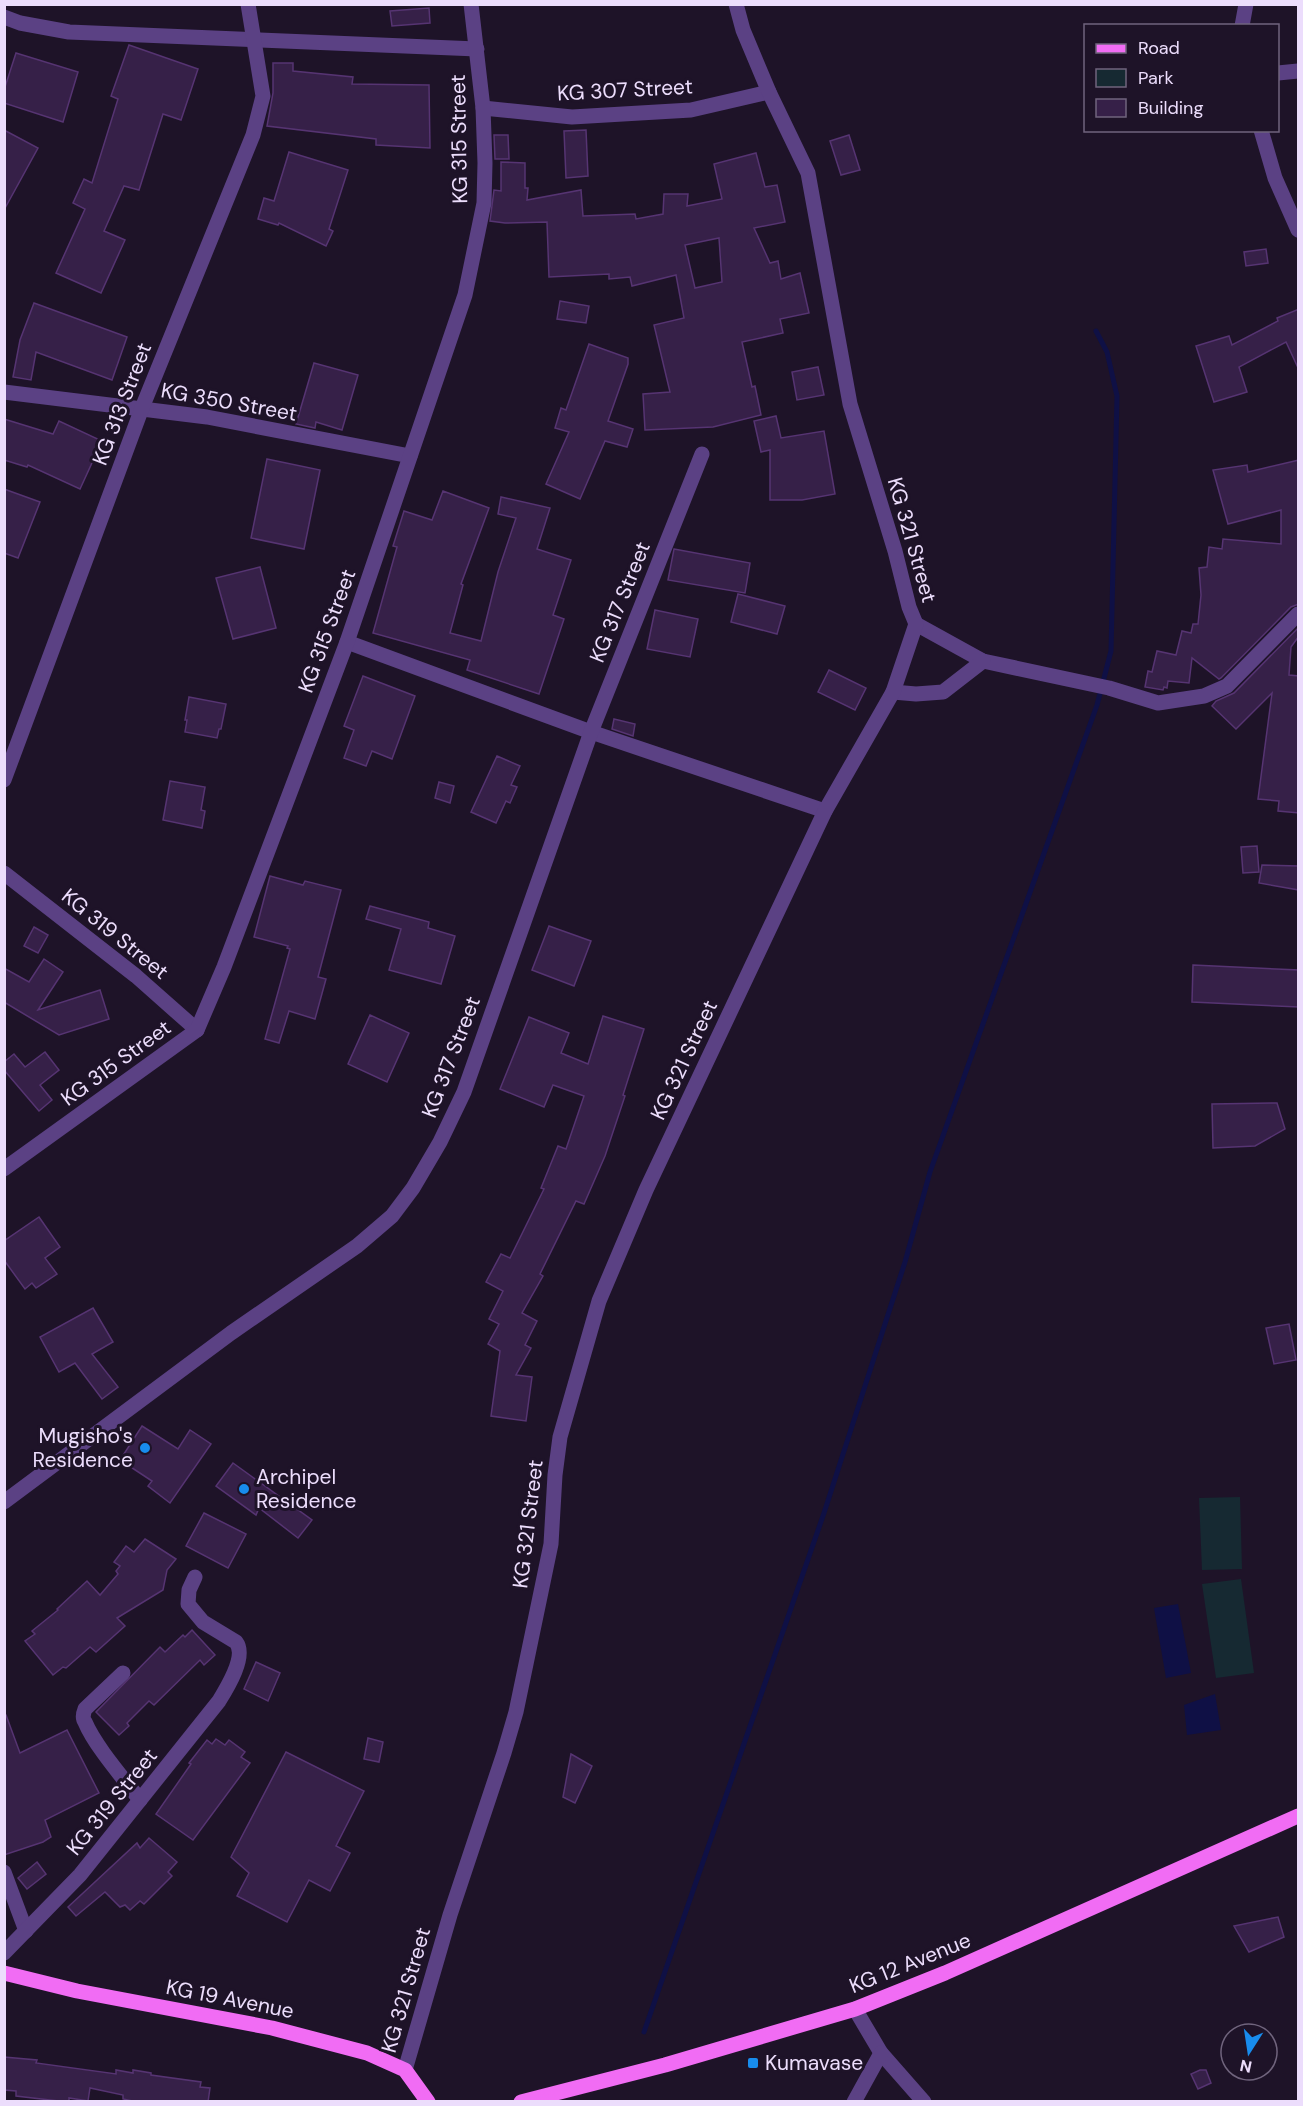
<svg xmlns="http://www.w3.org/2000/svg" width="1303" height="2106" viewBox="0 0 1303 2106" font-family="'DM Sans',sans-serif">
	<rect width="100%" height="100%" fill="#1e1328"/>
	<g fill="#162932">
		<path d="M1240,1497l2,72 -40,1 -3,-72z"/>
		<path d="M1241,1579l13,94 -38,5 -14,-94z"/>
	</g>
	<g fill="#0f1045">
		<path d="M1178,1604l13,69 -25,5 -12,-70z"/>
		<path d="M1215,1694l6,36 -34,5 -3,-30z"/>
	</g>
	<g fill="none" stroke-linecap="round" stroke-linejoin="round">
		<path stroke="#0f1045" stroke-width="5" d="M644,2032l180,-519 81,-251 25,-90 167,-467 14,-54 6,-255 -10,-44 -11,-21"/>
	</g>
	<g fill="#362048" stroke="#563472" stroke-width="1.5" fill-rule="evenodd">
		<path d="M429,8l1,15 -38,3 -2,-15z"/>
		<path d="M129,45l69,24 -17,51 -18,-6 -24,76 -15,-4 -20,45 21,9 -24,53 -45,-20 29,-64 -12,-6 11,-24 8,4 26,-84 -7,-3z"/>
		<path d="M16,53l62,19 -15,50 -59,-19v-13z"/>
		<path d="M273,63h20v8l60,6 -1,7 77,1 1,63 -54,-3v-6l-109,-13 6,-33z"/>
		<path d="M4,130l34,18 -34,62z"/>
		<path d="M586,130l2,46 -22,2 -2,-47z"/>
		<path d="M494,135h14l1,24h-14z"/>
		<path d="M849,135l11,35 -19,5 -11,-34z"/>
		<path d="M289,152l59,18 -19,59 4,2 -7,15 -47,-23 -1,2 -20,-6 6,-21 10,3z"/>
		<path d="M756,153l9,34 12,-2 8,37 -31,6 16,35 8,-2 3,18 19,-6 9,40 -29,6 3,14 -41,9 10,45 3,-1 6,29 -48,12 -68,3 -2,-36 27,-2 -16,-67 30,-7 -8,-43 -44,11 -2,-9 -21,2v-5l-60,3 -2,-55 -42,1 -15,-2 4,-31 7,1v-29l24,1v25h3l-1,12 54,-10 2,26 52,-2 1,5 27,-5 1,-20h24l-1,12 35,-7 -8,-35zM719,238l3,44 -27,6 -10,-43z"/>
		<path d="M1266,249l2,14 -22,3 -2,-14z"/>
		<path d="M560,301l29,5 -3,17 -29,-4z"/>
		<path d="M34,303l93,34 -15,43 -76,-28 -5,28 -18,-3 7,-37z"/>
		<path d="M1299,309v61l-13,-28 -47,25 8,25 -33,10 -18,-56 33,-10 3,9 46,-24 -1,-3z"/>
		<path d="M589,344l39,14v6l-20,57 25,8 -6,18 -22,-6 -25,58 -34,-15 23,-52 -14,-4 6,-20 5,2z"/>
		<path d="M314,363l44,12 -16,55 -26,-8 -1,6 -19,-4z"/>
		<path d="M818,367l6,28 -27,5 -5,-28z"/>
		<path d="M776,416l5,22 43,-7 11,63 -33,6h-32v-50l-9,2 -7,-31z"/>
		<path d="M4,419l49,15 6,-13 43,20 -22,48 -52,-24 -1,2 -23,-7z"/>
		<path d="M267,459l53,11 -16,79 -53,-11z"/>
		<path d="M1299,460v144l-8,3 -70,71 -2,1 -27,-21 -3,25 -21,-2 -1,7 -3,-1 -1,3 -18,-3 3,-16 4,1 5,-21 19,4 6,-24 9,2 2,-9h5l3,-29 -2,-27 8,-1 2,-20 13,2 1,-10 58,5v-34l-53,14 -15,-54 34,-5 1,7z"/>
		<path d="M4,489l36,13 -22,56 -14,-5z"/>
		<path d="M443,491l46,17 -28,76 2,1 -13,48 31,8 17,-69 18,-54 -18,-4 3,-17 49,11 -13,41 34,11 -18,55 11,4 -25,75 -72,-24 3,-10 -97,-27 24,-86 -4,-1 11,-35 28,9z"/>
		<path d="M674,549l76,14 -5,30 -77,-13z"/>
		<path d="M260,567l16,61 -43,11 -17,-61z"/>
		<path d="M738,594l47,12 -8,28 -46,-12z"/>
		<path d="M655,610l43,9 -8,38 -43,-8z"/>
		<path d="M1299,627v9l-8,11 -2,28 10,1v137l-21,-2 1,-10 -21,-2 14,-106 -36,36 -24,-23 4,-5 18,-8z"/>
		<path d="M829,670l37,18 -11,22 -37,-18z"/>
		<path d="M363,676l52,20 -23,63 -20,-8 -6,15 -22,-8 10,-28 -10,-4z"/>
		<path d="M189,697l37,7 -5,25h-2l-2,9 -32,-6 2,-12h-2z"/>
		<path d="M614,719l21,5 -2,12 -21,-7z"/>
		<path d="M497,756l23,10 -9,19 6,2 -7,16 -4,-2 -10,22 -25,-11z"/>
		<path d="M170,781l35,6 -4,23 4,1 -3,17 -39,-8z"/>
		<path d="M439,782l15,4 -4,17 -15,-5z"/>
		<path d="M1257,846l2,26 -16,1 -2,-26z"/>
		<path d="M1262,865l37,1v24l-40,-7z"/>
		<path d="M270,876l33,9 2,-4 36,9 -23,87 8,2 -11,40 -26,-8 -10,32 -14,-4 25,-90 -3,-1 1,-2 -34,-9z"/>
		<path d="M370,906l59,16 -1,6 27,8 -14,48 -52,-14 12,-41 -35,-10z"/>
		<path d="M549,926l42,15 -17,45 -42,-16z"/>
		<path d="M34,927l14,8 -10,18 -14,-7z"/>
		<path d="M44,959l19,13 -25,38 62,-20 9,29 -50,16 -55,-33v-34l25,14z"/>
		<path d="M1193,965l106,5v37l-107,-5z"/>
		<path d="M370,1015l39,18 -22,49 -39,-18z"/>
		<path d="M603,1016l41,13 -21,66 2,1 -20,60 -21,48 -8,-3 -36,73 3,2 -21,37 15,8 -12,24 6,3 -15,27 16,2 -6,44 -35,-5 9,-65 -12,-7 11,-20 -10,-5 14,-28 -17,-9 15,-28 9,4 34,-69 -3,-1 17,-42 8,3 18,-53 -31,-11 -9,22 -44,-18 29,-72 40,16 -8,20 27,11z"/>
		<path d="M45,1052l14,18 -19,15 12,15 -13,11 -35,-41v-8l10,-8 11,13z"/>
		<path d="M1277,1103l8,26 -30,17 -42,2 -1,-44z"/>
		<path d="M39,1217l21,30 -15,11 12,16 -21,14 -4,-5 -7,6 -21,-29v-19z"/>
		<path d="M93,1308l20,34 -21,12 26,33 -16,12 -27,-36 -16,9 -19,-35z"/>
		<path d="M1289,1324l7,36 -22,4 -8,-36z"/>
		<path d="M142,1426l36,23 12,-19 21,14 -41,59 -22,-17 4,-5 -32,-21z"/>
		<path d="M233,1463l79,57 -14,18 -39,-30 -3,7 -40,-29z"/>
		<path d="M204,1513l42,21 -18,34 -42,-22z"/>
		<path d="M145,1539l31,20 -9,11 -4,20 -46,28 8,8 -29,26 -6,-5 -24,21 -3,-1 -10,8 -28,-34 10,-7 -3,-3 26,-21 -1,-1 30,-28 13,14 18,-21 -2,-3 4,-5 -6,-4 12,-16 8,6z"/>
		<path d="M192,1630l23,25 -11,10 -4,-5 -46,45 -5,-4 -22,22 2,3 -10,9 -23,-23 64,-65 5,5 18,-17 2,2z"/>
		<path d="M256,1662l24,11 -12,28 -24,-12z"/>
		<path d="M4,1715h2l14,38 47,-23 32,63 -54,27 6,17 -8,5 -39,13z"/>
		<path d="M368,1738l15,4 -4,20 -15,-3z"/>
		<path d="M216,1739l9,6 4,-5 16,12 -4,5 9,6 -57,77 -37,-26 35,-50 -2,-1 18,-23 5,4z"/>
		<path d="M286,1752l78,39 -28,55 14,7 -20,38 -21,-11 -22,42 -50,-26 12,-23 -18,-16z"/>
		<path d="M571,1754l21,12 -17,37 -12,-6z"/>
		<path d="M149,1838l28,24 -9,10 4,4 -28,28 -4,-3 -10,9 -5,-5 -5,2 -15,-15 -29,24 -8,-9 69,-64 3,5z"/>
		<path d="M37,1862l9,12 -19,15 -9,-11z"/>
		<path d="M1278,1917l6,20 -35,15 -15,-26z"/>
		<path d="M4,2057l33,3 -1,3 80,11v-4l17,3v-3l18,3v2l50,7 -1,5 10,1 -2,14h-71l-14,-3v-4l-33,-7 -2,13 -19,-3v4h-2l-51,-6v-5l-12,-1z"/>
		<path d="M1200,2070h6l5,13 -13,6 -7,-15z"/>
	</g>
	<g fill="none" stroke-linecap="round" stroke-linejoin="round">
		<g stroke="#5b4184" stroke-width="15">
			<path d="M4,17l16,6 49,9 408,17"/>
			<path d="M1242,26l4,-22"/>
			<path d="M1278,73l20,-2"/>
			<path d="M483,108l89,9 119,-7 78,-18"/>
			<path d="M1261,130l14,48 23,52"/>
			<path d="M4,392l203,25 203,39"/>
			<path d="M916,624l67,37 126,27 49,15 46,-7 23,-10 71,-72"/>
			<path d="M347,642l244,90 234,79"/>
			<path d="M893,692l23,2 27,-2 40,-31"/>
			<path d="M4,780l138,-372 111,-273 10,-39 -15,-92"/>
			<path d="M4,873l132,103 61,54"/>
			<path d="M4,1169l193,-139 27,-63 123,-325 118,-347 19,-92 1,-40 -2,-55 -12,-104"/>
			<path d="M4,1502l227,-169 126,-87 35,-30 21,-28 27,-46 24,-50 127,-360 111,-278"/>
			<path d="M123,1673l-38,36c-2,5 -3,9 0,13 10,24 39,57 55,78"/>
			<path d="M4,1872l22,59"/>
			<path d="M4,1953l76,-78 139,-174c8,-13 28,-45 17,-59l-33,-20 -15,-18 1,-14 6,-13"/>
			<path d="M855,2009l26,44 43,49"/>
			<path d="M405,2070l45,-155 54,-162 12,-41 35,-168 4,-69 5,-38 39,-136 47,-111 179,-379 68,-119 23,-68 -7,-17 -14,-56 -45,-147 -42,-231 -39,-81 -26,-62 -7,-26"/>
			<path d="M854,2102l27,-49"/>
		</g>
		<g stroke="#f16cf4" stroke-width="15">
			<path d="M4,1973l73,18 195,37 95,25 38,17 23,32"/>
			<path d="M521,2102l144,-37 190,-56 90,-36 353,-157"/>
		</g>
	</g>
	<g fill="#188ced" stroke="#1e1328" stroke-width="2">
		<circle cx="145" cy="1448" r="6"/>
		<circle cx="244" cy="1489" r="6"/>
		<rect x="747" y="2057" width="12" height="12" rx="3"/>
	</g>
	<g text-anchor="middle" stroke-width="6" stroke-linejoin="round" paint-order="stroke">
		<g font-size="21" fill="#ecddfc" stroke="#1e1328">
			<text transform="translate(625 90) rotate(-3)" y="7">KG 307 Street</text>
			<text transform="translate(459 139) rotate(-91)" y="7">KG 315 Street</text>
			<text transform="translate(229 402) rotate(10)" y="7">KG 350 Street</text>
			<text transform="translate(122 404) rotate(-69)" y="7">KG 313 Street</text>
			<text transform="translate(912 540) rotate(74)" y="7">KG 321 Street</text>
			<text transform="translate(620 602) rotate(-68)" y="7">KG 317 Street</text>
			<text transform="translate(327 631) rotate(-70)" y="7">KG 315 Street</text>
			<text transform="translate(115 934) rotate(39)" y="7">KG 319 Street</text>
			<text transform="translate(451 1057) rotate(-69)" y="7">KG 317 Street</text>
			<text transform="translate(684 1060) rotate(-65)" y="7">KG 321 Street</text>
			<text transform="translate(116 1063) rotate(-36)" y="7">KG 315 Street</text>
			<text transform="translate(528 1524) rotate(-83)" y="7">KG 321 Street</text>
			<text transform="translate(112 1802) rotate(-51)" y="7">KG 319 Street</text>
			<text transform="translate(910 1963) rotate(-22)" y="7">KG 12 Avenue</text>
			<text transform="translate(406 1990) rotate(-74)" y="7">KG 321 Street</text>
			<text transform="translate(230 1999) rotate(11)" y="7">KG 19 Avenue</text>
		</g>
		<g font-size="21" fill="#ecddfc" stroke="#1e1328" text-anchor="start">
			<text x="133" y="1443" text-anchor="end">Mugisho's<tspan x="133" dy="24">Residence</tspan></text>
			<text x="256" y="1484">Archipel<tspan x="256" dy="24">Residence</tspan></text>
			<text x="765" y="2070">Kumavase</text>
		</g>
	</g>
	<rect width="1303" height="2106" fill="none" stroke="#ecddfc" stroke-width="12"/>
	<rect x="1084" y="24" width="195" height="108" fill="#1e1328" stroke="#70647d" stroke-width="1.5"/>
	<rect x="1096" y="44" width="30" height="9" fill="#f16cf4" stroke="#70647d" stroke-width="1.5"/>
	<text x="1138" y="54" font-size="18" fill="#ecddfc">Road</text>
	<rect x="1096" y="69" width="30" height="18" fill="#162932" stroke="#70647d" stroke-width="1.5"/>
	<text x="1138" y="84" font-size="18" fill="#ecddfc">Park</text>
	<rect x="1096" y="99" width="30" height="18" fill="#362048" stroke="#70647d" stroke-width="1.5"/>
	<text x="1138" y="114" font-size="18" fill="#ecddfc">Building</text>
	<g transform="translate(1249 2052) rotate(192)"><circle r="28" fill="#1e1328" stroke="#70647d" stroke-width="1.5"/>
	<path d="M0-4.5L10 22L0 15L-10 22Z" fill="#188ced"/>
	<text y="-9" font-size="16" font-weight="bold" text-anchor="middle" fill="#ecddfc">N</text>
	</g>
</svg>
